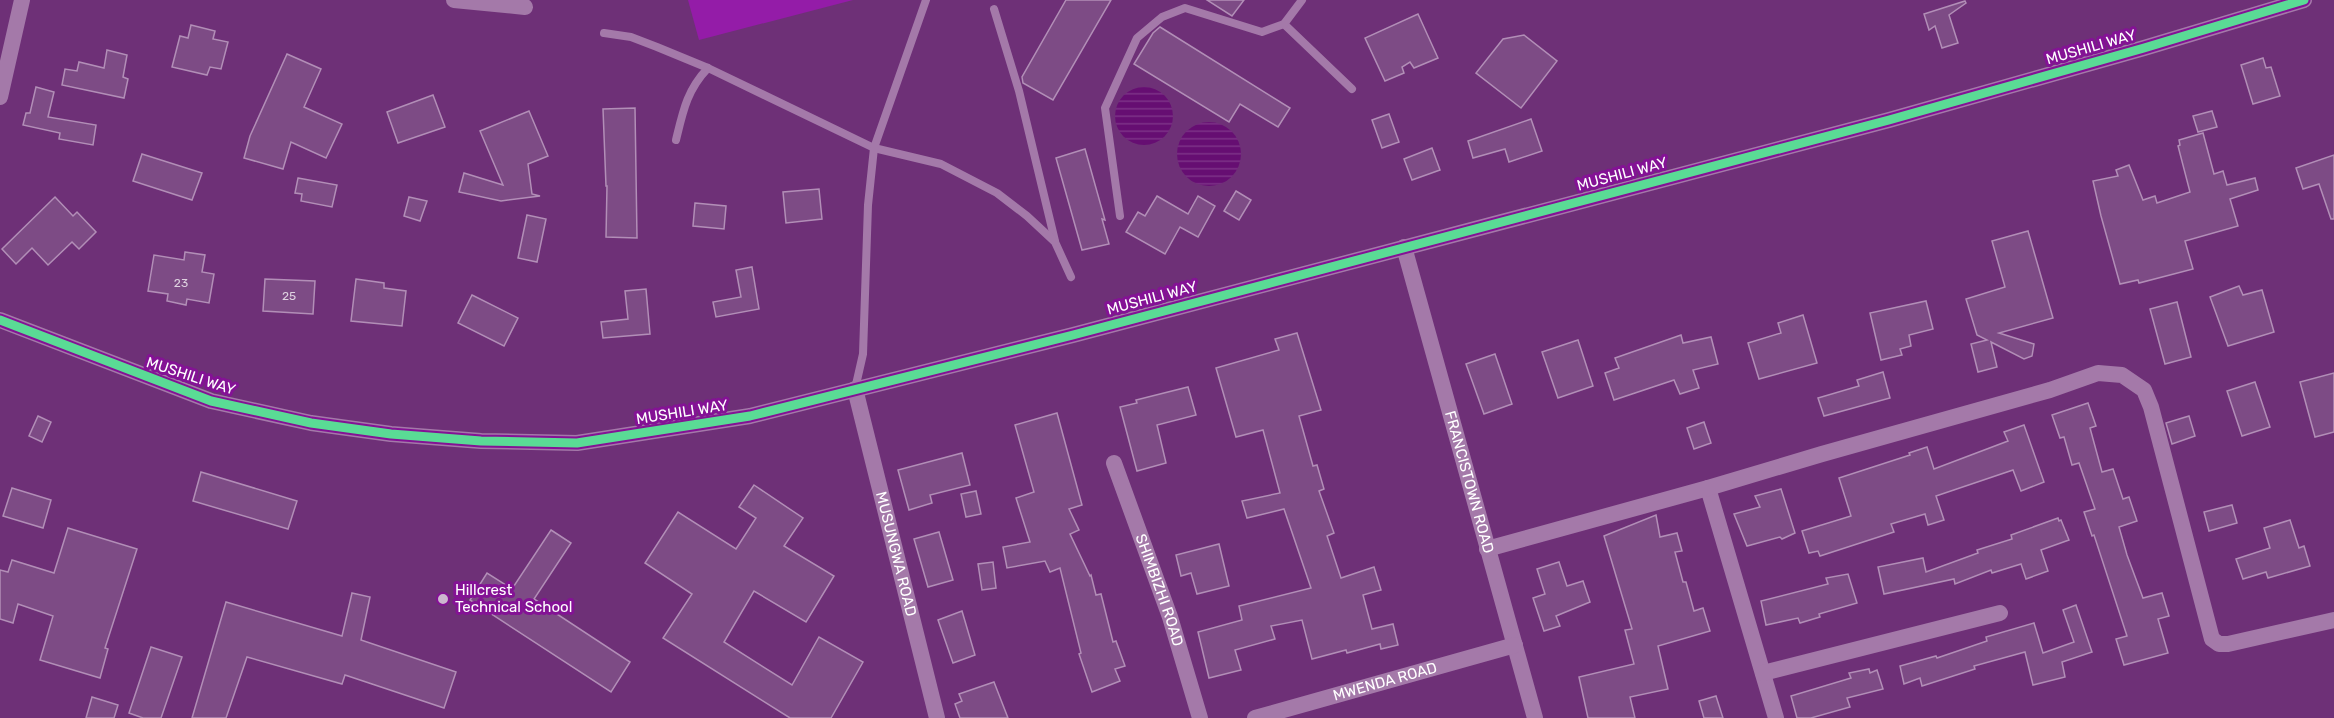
<svg xmlns="http://www.w3.org/2000/svg" width="2334" height="718" viewBox="0 0 2334 718" font-family="Rubik,sans-serif">
	<defs>
		<pattern id="water-rules" width="6" height="5" patternUnits="userSpaceOnUse" patternTransform="scale(1.5)"><rect width="6" height="5" fill="#660e72"/><path d="M0 2.5h6" fill="none" stroke="#7d3287"/></pattern>
	</defs>
	<rect width="100%" height="100%" fill="#6e3077"/>
	<path fill="#941ca8" d="M688,0h165l-154,40z"/>
	<g fill="url(#water-rules)">
		<circle cx="1144" cy="116" r="29"/>
		<circle cx="1209" cy="154" r="32"/>
	</g>
	<g fill="#7d4b85" stroke="#b28eb7" stroke-width="1.5">
		<path d="M1066,0h45l-58,100 -30,-17 -1,-6z"/>
		<path d="M1207,0h37l-12,16z"/>
		<path d="M1965,1l1,2 -17,12 9,28 -16,5 -7,-22 -6,4 -5,-16z"/>
		<path d="M1418,14l20,44 -24,10 -4,-6 -8,5 2,6 -19,8 -20,-43z"/>
		<path d="M191,25l24,6 -2,8 15,3 -7,27 -11,-2 -3,8 -35,-8 8,-31 8,2z"/>
		<path d="M1160,27l130,81 -12,19 -38,-23 -11,18 -95,-58 19,-31z"/>
		<path d="M1524,35l33,26 -36,47 -45,-35 27,-34z"/>
		<path d="M107,50l20,5 -4,22 5,2 -4,19 -62,-13 3,-16 12,2 2,-9 25,6z"/>
		<path d="M287,54l34,15 -17,38 38,17 -16,34 -35,-16 -8,27 -39,-11 6,-22z"/>
		<path d="M2263,58l3,10 5,-1 9,29 -27,8 -12,-39z"/>
		<path d="M36,87l18,5 -6,25 48,8 -3,20 -34,-6 1,-6 -37,-8 3,-12h4z"/>
		<path d="M433,95l12,32 -47,16 -11,-31z"/>
		<path d="M635,108l2,130 -31,-1 1,-51h-1l-3,-77z"/>
		<path d="M529,111l19,45 -20,8 4,30 8,2 -39,5 -42,-9 5,-19 39,12 -23,-54z"/>
		<path d="M2212,111l5,16 -19,5 -5,-16z"/>
		<path d="M1389,114l10,28 -17,6 -10,-28z"/>
		<path d="M1531,119l11,32 -33,11 -4,-13 -32,9 -5,-17z"/>
		<path d="M2203,133l11,41 9,-3 4,14 28,-7 3,12 -28,9 8,27 -53,15 8,28 -54,14 -1,-3 -18,4 -19,-68 -8,-35 25,-5 -2,-6 13,-5 14,35 12,-4 2,7 33,-11 -12,-46 2,-1 -1,-5z"/>
		<path d="M1432,148l8,22 -28,10 -8,-21z"/>
		<path d="M1085,149l20,71 -3,-1 7,25 -27,6 -26,-92z"/>
		<path d="M142,154l60,19 -10,27 -59,-19z"/>
		<path d="M2334,155v64h-3l-12,-35 -16,5 -7,-21z"/>
		<path d="M298,178l39,7 -5,22 -31,-6 1,-7 -7,-1z"/>
		<path d="M819,189l3,30 -36,4 -3,-31z"/>
		<path d="M1236,191l15,9 -12,20 -15,-9z"/>
		<path d="M1157,196l31,18 10,-18 17,10 -17,31 -18,-10 -15,27 -39,-22 12,-20 7,4z"/>
		<path d="M55,197l18,19 4,-4 19,20 -17,17 -7,-7 -24,23 -16,-17 -16,16 -14,-15z"/>
		<path d="M409,197l18,4 -7,20 -16,-5z"/>
		<path d="M695,203l31,3 -2,23 -31,-3z"/>
		<path d="M527,215l19,4 -9,43 -19,-4z"/>
		<path d="M2028,231l25,87 -54,15 35,11 -2,12 -8,3 -33,-17 6,25 -19,5 -7,-28 16,-4 -10,-5 -11,-36 39,-12 -13,-46z"/>
		<path d="M185,252l20,3 -3,17 12,2 -5,29 -22,-4 -1,6 -19,-4 1,-7 -20,-3 6,-36 30,5z"/>
		<path d="M752,267l7,42 -43,8 -3,-15 28,-5 -5,-27z"/>
		<path d="M265,279l50,2 -2,33 -50,-3z"/>
		<path d="M356,279l28,4v5l22,3 -4,35 -51,-5z"/>
		<path d="M2239,286l4,9 19,-5 12,42 -46,14 -18,-49z"/>
		<path d="M646,289l4,45 -47,4 -2,-16 27,-3 -3,-28z"/>
		<path d="M472,295l46,23 -14,28 -46,-23z"/>
		<path d="M1926,301l7,28 -24,6 2,11 -11,3 2,6 -21,5 -11,-47z"/>
		<path d="M2177,302l14,55 -26,7 -15,-55z"/>
		<path d="M1803,315l14,48 -58,16 -11,-36 33,-10 -3,-10z"/>
		<path d="M1297,333l24,77 -22,6 14,50 4,-1 7,24 -5,2 15,42 -7,3 14,42 33,-11 7,23 -18,5 9,34 21,-5 5,21 -17,4 -1,-5 -33,9 -1,-3 -34,9 -10,-39 -31,6 4,13 -40,11 6,20 -32,8 -11,-46 44,-12 -3,-14 72,-18 -27,-79 -37,9 -5,-17 38,-8 -17,-63 -27,7 -20,-69 63,-18 -4,-11z"/>
		<path d="M1681,335l2,8 28,-6 7,27 -25,6 6,18 -19,6 -6,-14 -60,20 -9,-27 14,-5 -4,-10z"/>
		<path d="M1578,340l15,46 -35,12 -16,-46z"/>
		<path d="M1495,354l17,50 -28,10 -18,-50z"/>
		<path d="M1883,372l7,26 -66,18 -6,-18 41,-12 -2,-6z"/>
		<path d="M2334,373v59l-19,5 -15,-55z"/>
		<path d="M2255,382l15,45 -28,9 -15,-45z"/>
		<path d="M1188,387l8,28 -39,10 9,38 -29,8 -17,-64 17,-4 -1,-3z"/>
		<path d="M2088,403l8,23 -6,2 12,44 11,-3 10,30 6,-2 8,24 -18,6 8,28 16,43 19,-5 7,23 -11,3 10,34 -44,12 -8,-26 11,-3 -33,-101 -2,1 -8,-24 11,-3 -16,-46 -7,2 -8,-28 -4,1 -8,-23z"/>
		<path d="M1057,413l25,92 -13,4 10,21 -9,4 20,42 1,-1 5,20 5,-1 12,48 3,-1 9,25 -10,3 5,12 -28,11 -13,-38 2,-1 -21,-85 -10,4 -5,-11 -38,7 -4,-21 27,-5 -14,-44 18,-6 -19,-67z"/>
		<path d="M38,416l13,6 -9,20 -13,-6z"/>
		<path d="M2189,416l6,20 -23,8 -6,-21z"/>
		<path d="M1704,422l7,21 -17,6 -7,-21z"/>
		<path d="M2024,425l20,57 -23,9 -8,-21 -77,26 8,24 -16,5 -3,-11 -34,10 3,8 -74,24 -2,-5 -9,2 -7,-22 49,-15 -12,-38 71,-23 -1,-2 18,-6 7,22 74,-28 -4,-9z"/>
		<path d="M962,453l8,32 -40,10 2,8 -23,7 -11,-40z"/>
		<path d="M201,472l96,29 -9,28 -95,-28z"/>
		<path d="M754,485l49,33 -19,28 50,30 -28,46 -52,-31 -30,51 68,43 27,-48 44,25 -32,56h-41l-127,-80 29,-44 -47,-31 33,-51 58,37 20,-31 -17,-11z"/>
		<path d="M12,488l39,12 -8,28 -40,-12z"/>
		<path d="M1781,489l14,44 -13,6 -2,-2 -33,9 -13,-32 26,-7 -5,-11z"/>
		<path d="M976,491l5,23 -15,3 -5,-23z"/>
		<path d="M2232,505l5,18 -28,8 -5,-19z"/>
		<path d="M1656,515l4,22 17,-4 5,18 -7,1 8,30h3l8,29 9,-3 7,23 -52,15 10,43 -38,8 5,21h-47l-9,-41 55,-13 -9,-34 7,-1 -28,-93z"/>
		<path d="M2058,518l1,3 2,-1 8,20 -28,10 7,21 -22,8 -5,-15 -29,9 -1,-3 -36,14 -1,-5 -70,15 -6,-27 45,-9 3,14 52,-19 -1,-3 35,-11 -1,-4z"/>
		<path d="M2290,520l9,28 5,-2 6,20 -42,12 -2,-6 -23,7 -7,-20 34,-11 -6,-20z"/>
		<path d="M68,528l69,21 -32,99 3,1 -8,29 -60,-18 13,-44 -35,-12 -5,19 -13,-4v-49l8,2 4,-12 42,13z"/>
		<path d="M551,530l20,13 -37,56 96,63 -19,30 -141,-92 17,-27 25,16z"/>
		<path d="M939,532l14,48 -25,7 -14,-48z"/>
		<path d="M1219,544l10,42 -32,8 -6,-21 -10,3 -5,-21z"/>
		<path d="M993,562l3,26 -14,2 -4,-26z"/>
		<path d="M1559,562l8,24 16,-5 7,21 -34,14 4,10 -16,5 -11,-33 12,-4 -8,-25z"/>
		<path d="M1848,574l9,29 -38,11 1,3 -20,6 -2,-5 -32,7 -5,-24 67,-17 -2,-6z"/>
		<path d="M352,593l18,4 -9,43 95,32 -12,36 -99,-33 -3,9 -95,-27 -21,61h-34l34,-116 116,34z"/>
		<path d="M2076,605l16,47 -30,10 3,15 -32,8 -8,-33 -51,14 1,3 -53,17 -2,-8 -16,6 -4,-18 36,-10 1,2 50,-17 -1,-4 48,-14 9,30 31,-11 -11,-32z"/>
		<path d="M962,611l13,44 -22,8 -15,-43z"/>
		<path d="M151,647l31,10 -21,61h-18l-14,-5z"/>
		<path d="M1869,669l1,4 7,-3 6,19 -36,9 3,9 -39,11h-14l-6,-22 60,-18 -2,-5z"/>
		<path d="M994,682l14,36h-48l-5,-14 7,-3 -3,-7z"/>
		<path d="M1716,696l7,22h-19l-5,-17z"/>
		<path d="M92,697l26,8 -4,13h-28z"/>
	</g>
	<g fill="none" stroke-linecap="round" stroke-linejoin="round">
		<g stroke="#a479a9" stroke-width="8">
			<path d="M994,9l25,82 36,150"/>
			<path d="M1284,24l68,65"/>
			<path d="M604,33l27,4 26,10 51,21 166,80 67,16 56,29 30,23 28,26 16,35"/>
			<path d="M676,140c7,-29 11,-50 32,-72"/>
			<path d="M1120,216l-15,-108 32,-70 25,-21 23,-9 77,24 22,-8 18,-24"/>
			<path d="M855,389l8,-35 5,-149 6,-57 52,-148"/>
		</g>
		<g stroke="#a479a9" stroke-width="16">
			<path d="M454,0l71,7"/>
			<path d="M0,97l22,-97"/>
			<path id="s1" d="M1404,247l131,471"/>
			<path d="M0,320l211,81 100,22 80,11 90,7 96,2 173,-27 323,-81 816,-215 255,-72 160,-48"/>
			<path id="s2" d="M855,389l82,329"/>
			<path id="s3" d="M1114,463l56,154 30,101"/>
			<path d="M1708,488l68,230"/>
			<path d="M1487,549l221,-61 114,-34 228,-64 48,-17 24,2 22,15 7,17 61,232 7,5h9l106,-24"/>
			<path d="M1763,673l237,-60"/>
			<path id="s4" d="M1255,718l260,-73"/>
		</g>
		<defs>
			<path id="cycleway" d="M0,320l211,81 100,22 80,11 90,7 96,2 173,-27 323,-81 816,-215 255,-72 160,-48"/>
		</defs>
		<use href="#cycleway" stroke="#841295" stroke-width="13"/>
		<use href="#cycleway" stroke="#5adb95" stroke-width="9"/>
	</g>
	<circle fill="#ccb7cf" stroke="#841295" stroke-width="2" cx="443" cy="599" r="6"/>
	<g text-anchor="middle" stroke-width="6" stroke-linejoin="round" paint-order="stroke">
		<g font-size="12" fill="#ded2e0">
			<text x="181" y="287">23</text>
			<text x="289" y="300">25</text>
		</g>
		<g font-size="15" fill="#fff" stroke="#841295">
			<text transform="translate(2091 47) rotate(-16)" y="5">MUSHILI WAY</text>
			<text transform="translate(1622 174) rotate(-15)" y="5">MUSHILI WAY</text>
			<text transform="translate(1152 298) rotate(-15)" y="5">MUSHILI WAY</text>
			<text transform="translate(191 376) rotate(18)" y="5">MUSHILI WAY</text>
			<text transform="translate(682 412) rotate(-9)" y="5">MUSHILI WAY</text>
			<text dy="5" stroke="none"><textPath href="#s1" startOffset="244">FRANCISTOWN ROAD</textPath></text>
			<text dy="5" stroke="none"><textPath href="#s2" startOffset="170">MUSUNGWA ROAD</textPath></text>
			<text dy="5" stroke="none"><textPath href="#s3" startOffset="135">SHIMBIZHI ROAD</textPath></text>
			<text dy="5" stroke="none"><textPath href="#s4" startOffset="135">MWENDA ROAD</textPath></text>
		</g>
		<g font-size="15" fill="#fff" stroke="#841295" text-anchor="start">
			<text x="455" y="595">Hillcrest<tspan x="455" dy="17">Technical School</tspan></text>
		</g>
	</g>
</svg>
